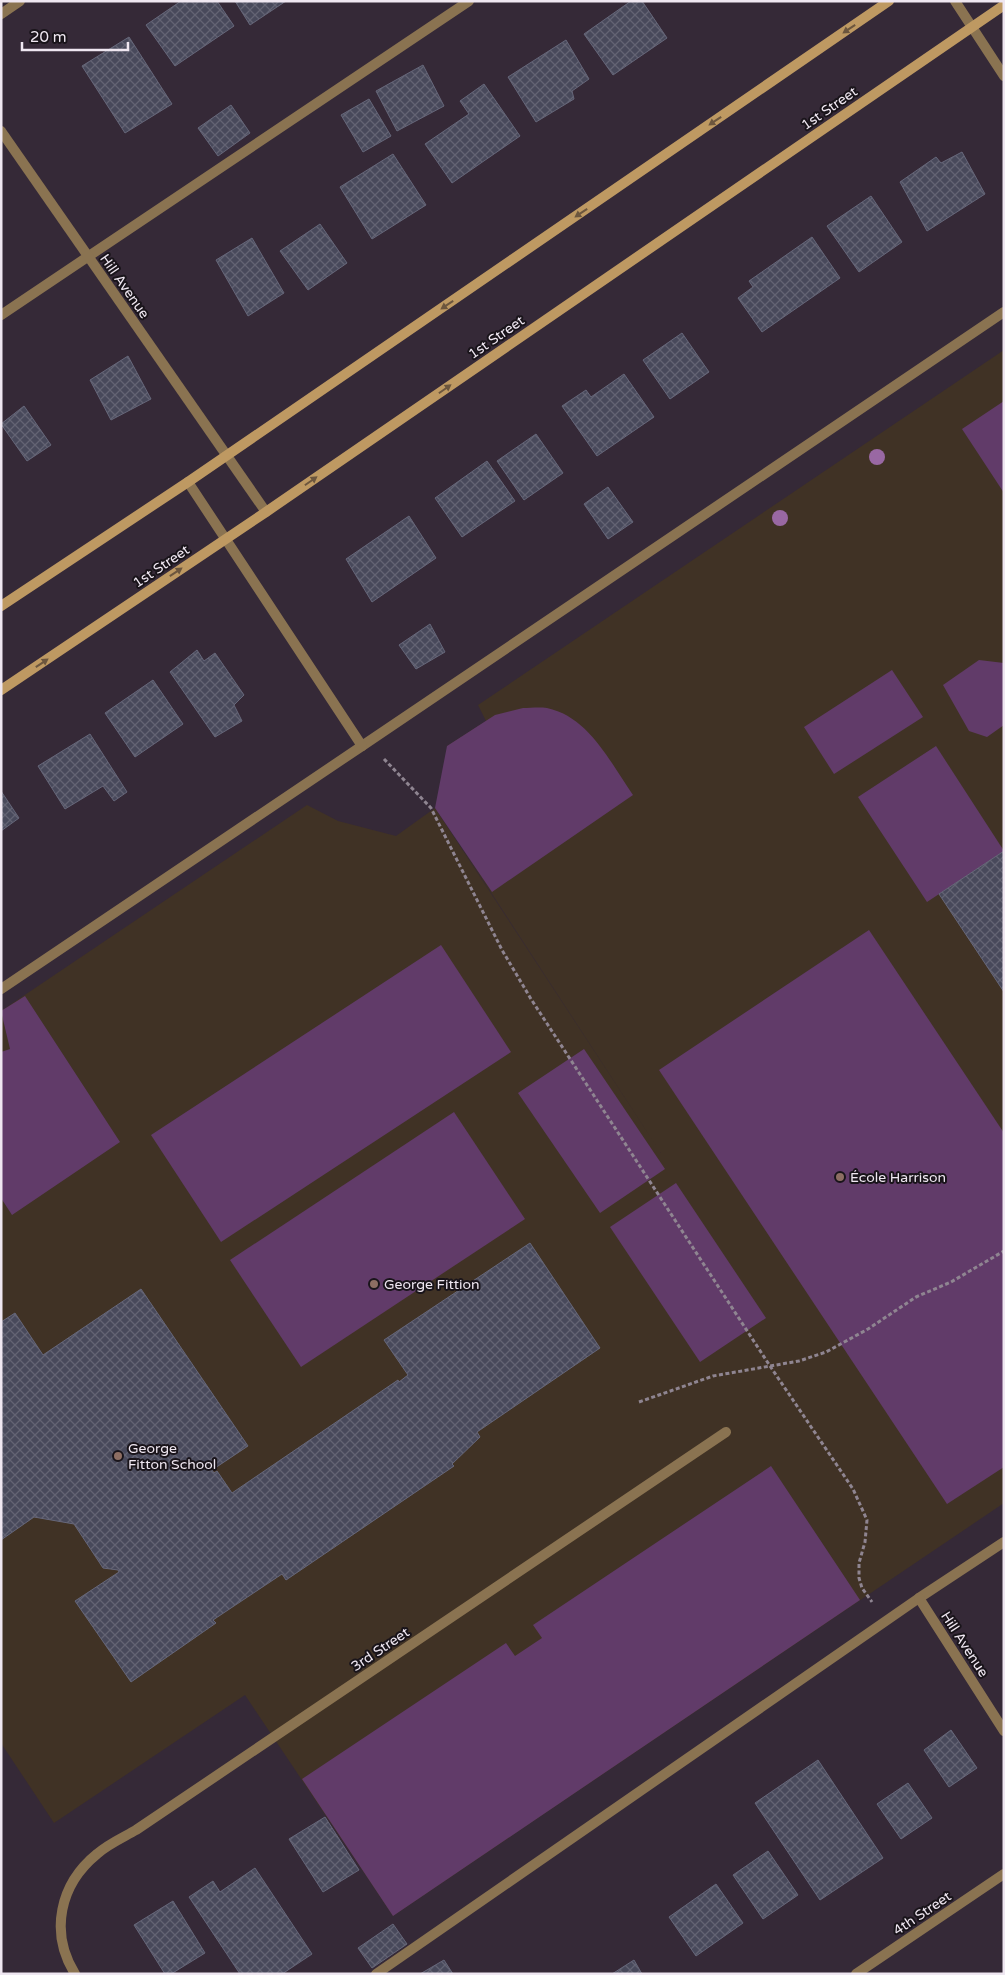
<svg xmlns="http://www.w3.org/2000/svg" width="1005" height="1975" viewBox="0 0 1005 1975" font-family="'Varela Round',sans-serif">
	<defs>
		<pattern id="building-cross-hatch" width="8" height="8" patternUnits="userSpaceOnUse" patternTransform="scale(1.25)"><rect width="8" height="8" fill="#48495b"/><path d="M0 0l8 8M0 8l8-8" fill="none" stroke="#636373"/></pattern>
	</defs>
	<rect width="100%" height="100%" fill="#352937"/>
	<path fill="#403225" d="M1004,350v1153l-611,413 -148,-221 -191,128 -53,-80v-732l306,-206 31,16 58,15 39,-28 226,345 -197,-302 -17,-105 39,-25 -8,-16z"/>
	<g fill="#613b69">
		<path d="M1004,401v92l-42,-64z"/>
		<path d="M979,660l25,3v62l-17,12 -18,-6 -26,-46z"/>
		<path d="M892,670l31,47 -89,57 -30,-47z"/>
		<path d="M523,708c7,0 16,-1 24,0 42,9 63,54 86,87l-141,97 -57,-84 12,-62 48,-31z"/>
		<path d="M936,746l68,105 -77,51 -69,-105z"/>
		<path d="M869,930l135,203v334l-57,37 -288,-434z"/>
		<path d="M441,945l70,107 -290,190 -70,-107z"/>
		<path d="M25,996l95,146 -108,73 -11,-17v-146l9,-3 -9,-38z"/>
		<path d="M584,1049l81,120 -65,44 -82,-120z"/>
		<path d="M454,1112l71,107 -224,148 -71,-107z"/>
		<path d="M676,1183l90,135 -66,44 -90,-135z"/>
		<path d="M771,1466l89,134 -467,316 -91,-137 204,-136 9,13 27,-18 -9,-13z"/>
	</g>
	<g fill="url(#building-cross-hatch)" stroke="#66677a">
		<path d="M181,1h36l17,25 -59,40 -29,-41z"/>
		<path d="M235,1h51l-36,24z"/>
		<path d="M631,1h11l25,37 -54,37 -29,-41z"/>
		<path d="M129,37l43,67 -47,29 -43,-67z"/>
		<path d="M566,40l23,39 -17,12 2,8 -38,23 -28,-45z"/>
		<path d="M423,65l21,41 -47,25 -21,-40z"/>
		<path d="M484,84l36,52 -68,47 -27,-39 44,-30 -9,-13z"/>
		<path d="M369,99l22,37 -28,16 -22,-37z"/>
		<path d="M231,105l19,28 -32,23 -20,-28z"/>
		<path d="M962,152l23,42 -58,37 -27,-49 36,-25 5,6z"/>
		<path d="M393,154l33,51 -54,34 -32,-52z"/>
		<path d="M871,196l31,46 -43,30 -32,-46z"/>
		<path d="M320,224l27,39 -39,27 -28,-39z"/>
		<path d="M812,237l28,41 -78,54 -24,-34 15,-11 -4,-6z"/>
		<path d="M252,238l32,55 -36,23 -32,-56z"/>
		<path d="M682,333l27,39 -39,27 -27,-39z"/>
		<path d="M128,356l23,43 -40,21 -21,-40z"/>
		<path d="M624,374l30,43 -57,39 -35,-50 24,-16 5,7z"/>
		<path d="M24,406l27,39 -24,16 -26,-37z"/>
		<path d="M536,434l27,39 -39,27 -27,-39z"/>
		<path d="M487,461l28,40 -53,36 -27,-39z"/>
		<path d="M608,487l25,35 -25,17 -24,-35z"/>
		<path d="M409,516l27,42 -64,44 -26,-43z"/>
		<path d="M430,624l15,28 -29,17 -17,-24z"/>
		<path d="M197,650l7,11 11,-8 29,42 -10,10 8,16 -27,16 -45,-65z"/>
		<path d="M153,680l30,44 -48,33 -30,-44z"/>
		<path d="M90,734l37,58 -13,9 -11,-15 -38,23 -27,-43z"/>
		<path d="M1,791l18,27 -18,13z"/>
		<path d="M1004,851v141l-65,-98z"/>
		<path d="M530,1243l70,105 -123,84 3,5 -28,27 2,2 -168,114 -4,-6 -69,46 3,3 -85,59 -56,-81 44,-29 -1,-2 -15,-2 -29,-44 -40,-7 -33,23v-218l14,-9 28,42 98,-66 107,157 -36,24 2,3 3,-2 15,22 166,-113 1,2 9,-7 -24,-35z"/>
		<path d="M951,1730l26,38 -28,19 -25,-37z"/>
		<path d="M818,1760l65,98 -63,42 -65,-97z"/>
		<path d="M908,1783l24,35 -31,21 -24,-35z"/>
		<path d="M325,1817l34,53 -36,22 -34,-53z"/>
		<path d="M768,1851l30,44 -35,24 -30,-44z"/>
		<path d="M255,1868l57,86 -30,20h-42l-51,-77 24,-16 7,11z"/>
		<path d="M716,1884l27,39 -47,33 -27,-39z"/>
		<path d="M173,1901l32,52 -34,21h-6l-31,-49z"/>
		<path d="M393,1924l14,20 -35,24 -14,-20z"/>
		<path d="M444,1960l9,14h-33z"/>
		<path d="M634,1960l8,14h-30z"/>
	</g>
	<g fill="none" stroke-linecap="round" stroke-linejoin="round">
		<g stroke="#8f8591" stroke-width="3" stroke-dasharray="4 2.5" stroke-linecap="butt">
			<path d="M384,759l47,49 71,142 29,49 239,367 83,123 14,31 -2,22 -6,21v15l3,10 10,14"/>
			<path d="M639,1402l74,-26 86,-15 27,-9 42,-23 48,-32 35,-15 53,-31"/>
		</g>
		<g stroke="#8a7351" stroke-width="10">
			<path d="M1,315l468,-314"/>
			<path d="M362,746l642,-434"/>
			<path d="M1,989l361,-243 -174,-264"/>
			<path d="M376,1974l543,-376 85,-56"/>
		</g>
		<g stroke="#8a7351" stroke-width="10">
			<path d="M955,1l49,75"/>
			<path d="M1,14l19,-13"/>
			<path d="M1,131l265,381"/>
			<path d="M919,1598l85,133"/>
			<path d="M75,1974c-26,-42 -15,-90 22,-120 11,-10 27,-17 39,-24l590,-398"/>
			<path d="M856,1974l148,-100"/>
		</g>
		<g stroke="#be9962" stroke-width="10">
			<path d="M1,606l187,-124 701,-481"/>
			<path d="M1,690l265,-178 738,-507"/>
		</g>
	</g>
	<g fill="#9968a3">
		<circle cx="877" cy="457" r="8"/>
		<circle cx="780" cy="518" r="8"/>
	</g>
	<defs><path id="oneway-solid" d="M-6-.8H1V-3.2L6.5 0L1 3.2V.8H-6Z" transform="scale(1.25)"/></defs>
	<g fill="#6c563e">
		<use href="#oneway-solid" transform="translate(849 29) rotate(146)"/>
		<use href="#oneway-solid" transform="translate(715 121) rotate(146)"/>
		<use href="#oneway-solid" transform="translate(581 213) rotate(146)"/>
		<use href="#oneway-solid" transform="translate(447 305) rotate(146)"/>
		<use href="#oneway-solid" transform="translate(445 389) rotate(-35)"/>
		<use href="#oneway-solid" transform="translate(311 481) rotate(-35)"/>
		<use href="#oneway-solid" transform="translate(176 572) rotate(-34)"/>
		<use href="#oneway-solid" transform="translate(42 663) rotate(-34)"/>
	</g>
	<g fill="#8d6e63" stroke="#19141a" stroke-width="2">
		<circle cx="840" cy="1177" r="5"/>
		<circle cx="374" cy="1284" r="5"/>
		<circle cx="118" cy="1456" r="5"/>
	</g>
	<g text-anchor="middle" stroke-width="4" stroke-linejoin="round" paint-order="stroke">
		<g font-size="14" fill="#efe7f1" stroke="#19141a">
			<text transform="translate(829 108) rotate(-35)" y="5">1st Street</text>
			<text transform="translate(125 286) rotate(55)" y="5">Hill Avenue</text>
			<text transform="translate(496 337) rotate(-35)" y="5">1st Street</text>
			<text transform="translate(161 566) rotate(-34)" y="5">1st Street</text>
			<text transform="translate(965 1644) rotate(57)" y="5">Hill Avenue</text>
			<text transform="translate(380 1649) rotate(-34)" y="5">3rd Street</text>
			<text transform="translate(922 1913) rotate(-34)" y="5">4th Street</text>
		</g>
		<g font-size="14" fill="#efe7f1" stroke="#19141a" text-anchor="start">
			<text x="850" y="1182">École Harrison</text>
			<text x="384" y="1289">George Fittion</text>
			<text x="128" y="1453">George<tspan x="128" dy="16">Fitton School</tspan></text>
		</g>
	</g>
	<rect width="1005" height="1975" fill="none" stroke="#efe7f1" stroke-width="5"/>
	<path d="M22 42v8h106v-8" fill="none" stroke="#efe7f1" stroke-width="2.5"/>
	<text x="30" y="42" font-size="15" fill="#efe7f1" stroke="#19141a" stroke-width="4" paint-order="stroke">20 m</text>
</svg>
